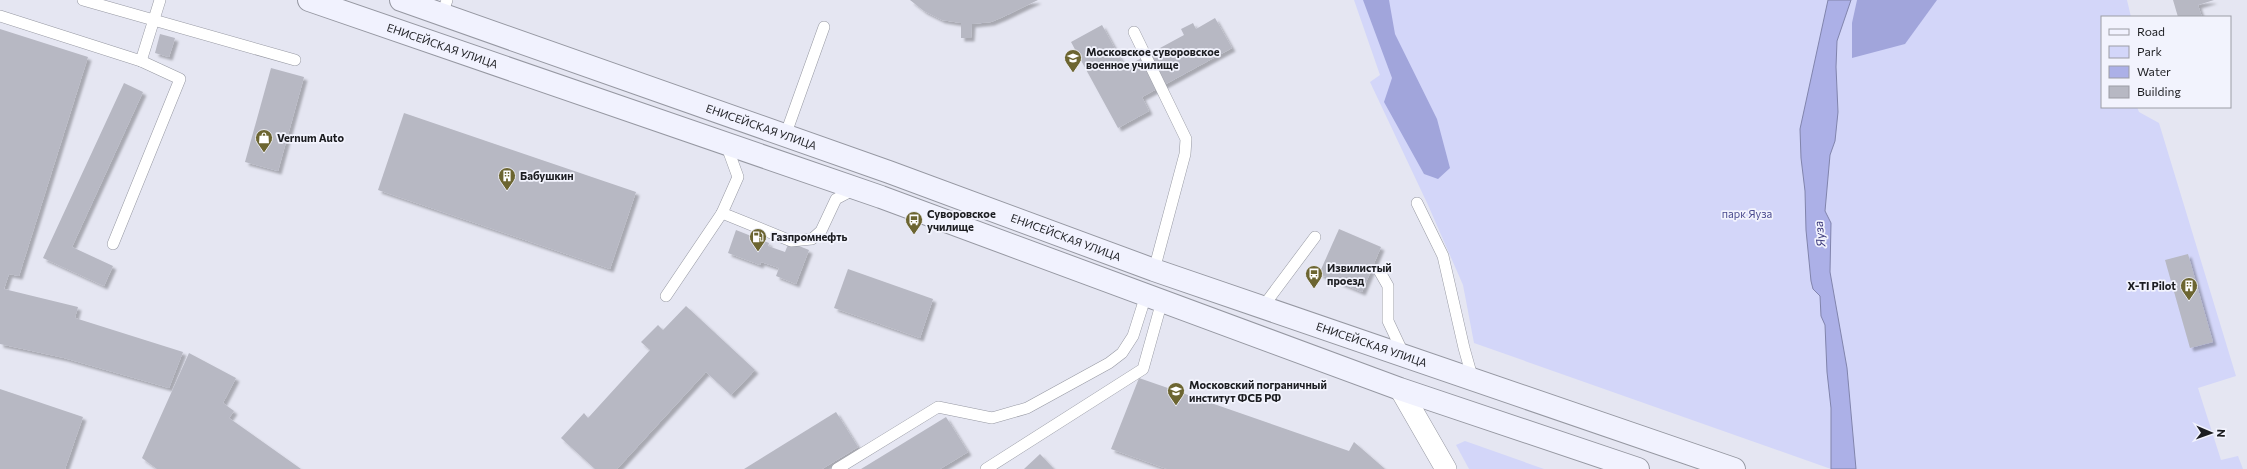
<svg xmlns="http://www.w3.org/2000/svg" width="2247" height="469" viewBox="0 0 2247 469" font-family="Commissioner,sans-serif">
	<defs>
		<filter id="shadow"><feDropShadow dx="3.5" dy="3.5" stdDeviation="1" flood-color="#0004"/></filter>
	</defs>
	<rect width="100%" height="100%" fill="#e5e6f2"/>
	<g fill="#d3d6f9">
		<path d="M1354,0h773l4,17h-29v90h35l2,5 20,11 77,253 -38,12 23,72 17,-4 5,13h-412l-357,-126 -11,-58 -35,-80 -58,-123 10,-7z"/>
		<path d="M1465,441l79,28h-75l-13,-24z"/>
	</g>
	<g fill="#a1a5db">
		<path d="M1363,0h26l6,34 42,85 13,49 -12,11 -14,-5 -40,-72 8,-24z"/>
		<path d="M1857,0h80l-32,44 -53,14v-35z"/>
	</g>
	<path fill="#acb0e7" stroke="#8184ac" d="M1828,0h23l-14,41 -1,26 2,45 -3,29 -5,14 -5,56 6,12 -1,49 17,96 9,101h-25v-61l-4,-36 -2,-47 -4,-9 -1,-20 -7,-7 -2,-8 -5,-51 -1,-39 -4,-33 -1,-29z"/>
	<g fill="#b7b8c3" filter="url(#shadow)">
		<path d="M910,0h128l-35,17 -12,5 -19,2 -1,14h-10v-15l-19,-3 -18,-9z"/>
		<path d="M2173,0h41l-16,5 4,12h-24z"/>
		<path d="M1215,18l17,30 -90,49 7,14 -31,17 -47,-86 31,-17 23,42 59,-32 -3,-6 12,-6 3,6z"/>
		<path d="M0,29l88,28 -69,219 -10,-2 -5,15 74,18 -3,11 108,34 -14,36 -105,-30 -64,-14z"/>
		<path d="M160,34l15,4 -6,19 -14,-4z"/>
		<path d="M271,68l33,9 -26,94 -33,-9z"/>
		<path d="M124,83l19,9 -71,155 41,19 -9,20 -61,-28z"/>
		<path d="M404,113l232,79 -26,77 -232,-79z"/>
		<path d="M1339,229l42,18 -19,45 -43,-18z"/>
		<path d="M736,230l33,13 -1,3 17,6 4,-10 20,8 -13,34 -20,-8 3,-8 -18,-6 -1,3 -32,-12z"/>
		<path d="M2188,254l25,88 -23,6 -25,-88z"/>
		<path d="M848,269l85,30 -13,39 -86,-30z"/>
		<path d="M686,306l69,64 -24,25 -25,-23 -89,97h-22l-34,-31 23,-25 4,5 62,-68 -9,-8 17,-17 5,5z"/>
		<path d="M189,353l47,25 -13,25 11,8 -5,7 72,51h-144l-15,-11z"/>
		<path d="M1139,378l210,73 5,-9 31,27h-218l-56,-20z"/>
		<path d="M0,389l83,28 -18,52h-65z"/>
		<path d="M836,412l22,35 -36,22h-78z"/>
		<path d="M946,417l22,35 -28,17h-79z"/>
		<path d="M1040,454l14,15h-30z"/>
	</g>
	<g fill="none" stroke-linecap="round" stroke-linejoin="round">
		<defs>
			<g id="lane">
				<path d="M83,0l212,60"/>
				<path d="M442,15l5,-15"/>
				<path d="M0,16l141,45 19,-61"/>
				<path d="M1134,32l52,107 -1,15 -31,116"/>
				<path d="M785,136l39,-109"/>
				<path d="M726,144l12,33 -16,36 69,28 21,-2 9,-8 15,-32 19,-10"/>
				<path d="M1417,203l26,53 21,92 9,32"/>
				<path d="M113,244l67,-165 -39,-18"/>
				<path d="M1380,272l8,14v35l16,34"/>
				<path d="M666,296l56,-83"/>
				<path d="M1262,308l53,-71"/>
				<path d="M837,469l101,-62 54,11 35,-10 82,-45 13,-10 11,-17 13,-41"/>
				<path d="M986,469l157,-100 19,-68"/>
			</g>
			<path id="street" d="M1400,389l46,80"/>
			<g id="secondary">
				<path id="s1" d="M309,0l572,197 519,192 238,80"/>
				<path id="s2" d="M401,0l488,172 265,98 580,199"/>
			</g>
		</defs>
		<use href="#lane" stroke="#9698a2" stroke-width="12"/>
		<use href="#street" stroke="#9698a2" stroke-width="22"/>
		<use href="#secondary" stroke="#9698a2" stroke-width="24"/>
		<use href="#lane" stroke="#fff" stroke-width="11"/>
		<use href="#street" stroke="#fff" stroke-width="21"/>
		<use href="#secondary" stroke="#f1f2fe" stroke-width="22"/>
	</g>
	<defs>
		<symbol id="university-pin" viewBox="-11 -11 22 30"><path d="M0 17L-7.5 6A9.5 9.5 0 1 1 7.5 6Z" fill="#6c6531" stroke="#f2f3fd"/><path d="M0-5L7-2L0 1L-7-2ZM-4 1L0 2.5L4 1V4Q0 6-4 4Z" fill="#fff"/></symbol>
		<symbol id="shop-pin" viewBox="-11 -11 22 30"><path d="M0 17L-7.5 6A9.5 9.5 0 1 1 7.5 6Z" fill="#6c6531" stroke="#f2f3fd"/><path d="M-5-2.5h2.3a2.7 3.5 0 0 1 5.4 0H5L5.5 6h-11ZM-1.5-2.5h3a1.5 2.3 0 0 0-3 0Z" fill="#fff"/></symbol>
		<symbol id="building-pin" viewBox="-11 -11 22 30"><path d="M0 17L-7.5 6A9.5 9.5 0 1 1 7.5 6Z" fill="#6c6531" stroke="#f2f3fd"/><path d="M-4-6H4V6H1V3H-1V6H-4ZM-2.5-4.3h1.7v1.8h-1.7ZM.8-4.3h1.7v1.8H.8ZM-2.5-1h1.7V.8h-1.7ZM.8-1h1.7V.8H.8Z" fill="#fff"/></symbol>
		<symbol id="bus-pin" viewBox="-11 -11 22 30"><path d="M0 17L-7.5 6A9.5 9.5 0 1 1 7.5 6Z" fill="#6c6531" stroke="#f2f3fd"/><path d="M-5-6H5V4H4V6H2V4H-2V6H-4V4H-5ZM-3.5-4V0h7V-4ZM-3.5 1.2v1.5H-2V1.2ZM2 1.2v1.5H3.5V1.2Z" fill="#fff"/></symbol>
		<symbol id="fuel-pin" viewBox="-11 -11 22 30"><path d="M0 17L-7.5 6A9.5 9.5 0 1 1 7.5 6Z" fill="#6c6531" stroke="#f2f3fd"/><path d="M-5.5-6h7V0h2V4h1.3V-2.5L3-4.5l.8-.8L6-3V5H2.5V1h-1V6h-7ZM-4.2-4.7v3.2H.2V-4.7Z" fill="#fff"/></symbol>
	</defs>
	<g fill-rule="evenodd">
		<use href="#university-pin" x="1063" y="48" width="20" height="27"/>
		<use href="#shop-pin" x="254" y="128" width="20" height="27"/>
		<use href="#building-pin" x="497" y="166" width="20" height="27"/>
		<use href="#bus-pin" x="904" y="210" width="20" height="27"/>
		<use href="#fuel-pin" x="748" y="227" width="20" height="27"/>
		<use href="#bus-pin" x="1304" y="264" width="20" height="27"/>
		<use href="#building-pin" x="2179" y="276" width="20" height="27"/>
		<use href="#university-pin" x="1166" y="381" width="20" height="27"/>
	</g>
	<g text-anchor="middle" stroke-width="3.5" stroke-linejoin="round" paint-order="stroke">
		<g font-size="11" fill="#1c1d21" stroke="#f2f3fd">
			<text dy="4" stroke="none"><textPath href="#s1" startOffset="141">ЕНИСЕЙСКАЯ УЛИЦА</textPath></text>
			<text dy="4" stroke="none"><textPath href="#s2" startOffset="382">ЕНИСЕЙСКАЯ УЛИЦА</textPath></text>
			<text dy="4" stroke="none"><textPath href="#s2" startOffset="706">ЕНИСЕЙСКАЯ УЛИЦА</textPath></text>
			<text dy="4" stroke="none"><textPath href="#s2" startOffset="1030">ЕНИСЕЙСКАЯ УЛИЦА</textPath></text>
		</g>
		<g font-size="11" font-weight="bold" fill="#1c1d21" stroke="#f2f3fd" text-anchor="start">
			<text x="1086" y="56">Московское суворовское<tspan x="1086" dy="13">военное училище</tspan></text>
			<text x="277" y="142">Vernum Auto</text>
			<text x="520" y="180">Бабушкин</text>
			<text x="927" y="218">Суворовское<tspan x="927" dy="13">училище</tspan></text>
			<text x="771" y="241">Газпромнефть</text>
			<text x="1327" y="272">Извилистый<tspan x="1327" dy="13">проезд</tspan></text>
			<text x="2176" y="290" text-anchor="end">X-TI Pilot</text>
			<text x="1189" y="389">Московский пограничный<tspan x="1189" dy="13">институт ФСБ РФ</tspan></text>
		</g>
		<g font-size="11" fill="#4b4b8f" stroke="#f2f3fd">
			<text x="1747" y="218">парк Яуза</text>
		</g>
		<g font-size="12" font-style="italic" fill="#3b397b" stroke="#f2f3fd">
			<text transform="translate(1820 234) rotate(-97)" y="4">Яуза</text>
		</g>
	</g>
	<rect x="2101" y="16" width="130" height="92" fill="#f2f3fd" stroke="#9c9da5"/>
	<rect x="2109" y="29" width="20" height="6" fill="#f1f2fe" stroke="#9c9da5"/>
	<text x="2137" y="36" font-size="12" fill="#1c1d21">Road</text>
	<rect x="2109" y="46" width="20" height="12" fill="#d3d6f9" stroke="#9c9da5"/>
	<text x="2137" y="56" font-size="12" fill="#1c1d21">Park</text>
	<rect x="2109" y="66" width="20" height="12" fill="#acb0e7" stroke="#9c9da5"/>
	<text x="2137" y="76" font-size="12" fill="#1c1d21">Water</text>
	<rect x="2109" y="86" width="20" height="12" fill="#b7b8c3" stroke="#9c9da5"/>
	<text x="2137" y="96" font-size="12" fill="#1c1d21">Building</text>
	<g transform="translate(2211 433) rotate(92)" stroke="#f2f3fd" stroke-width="3" paint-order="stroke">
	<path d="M0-3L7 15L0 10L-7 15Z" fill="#1c1d21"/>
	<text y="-6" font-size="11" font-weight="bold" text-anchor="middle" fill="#1c1d21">N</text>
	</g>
</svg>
